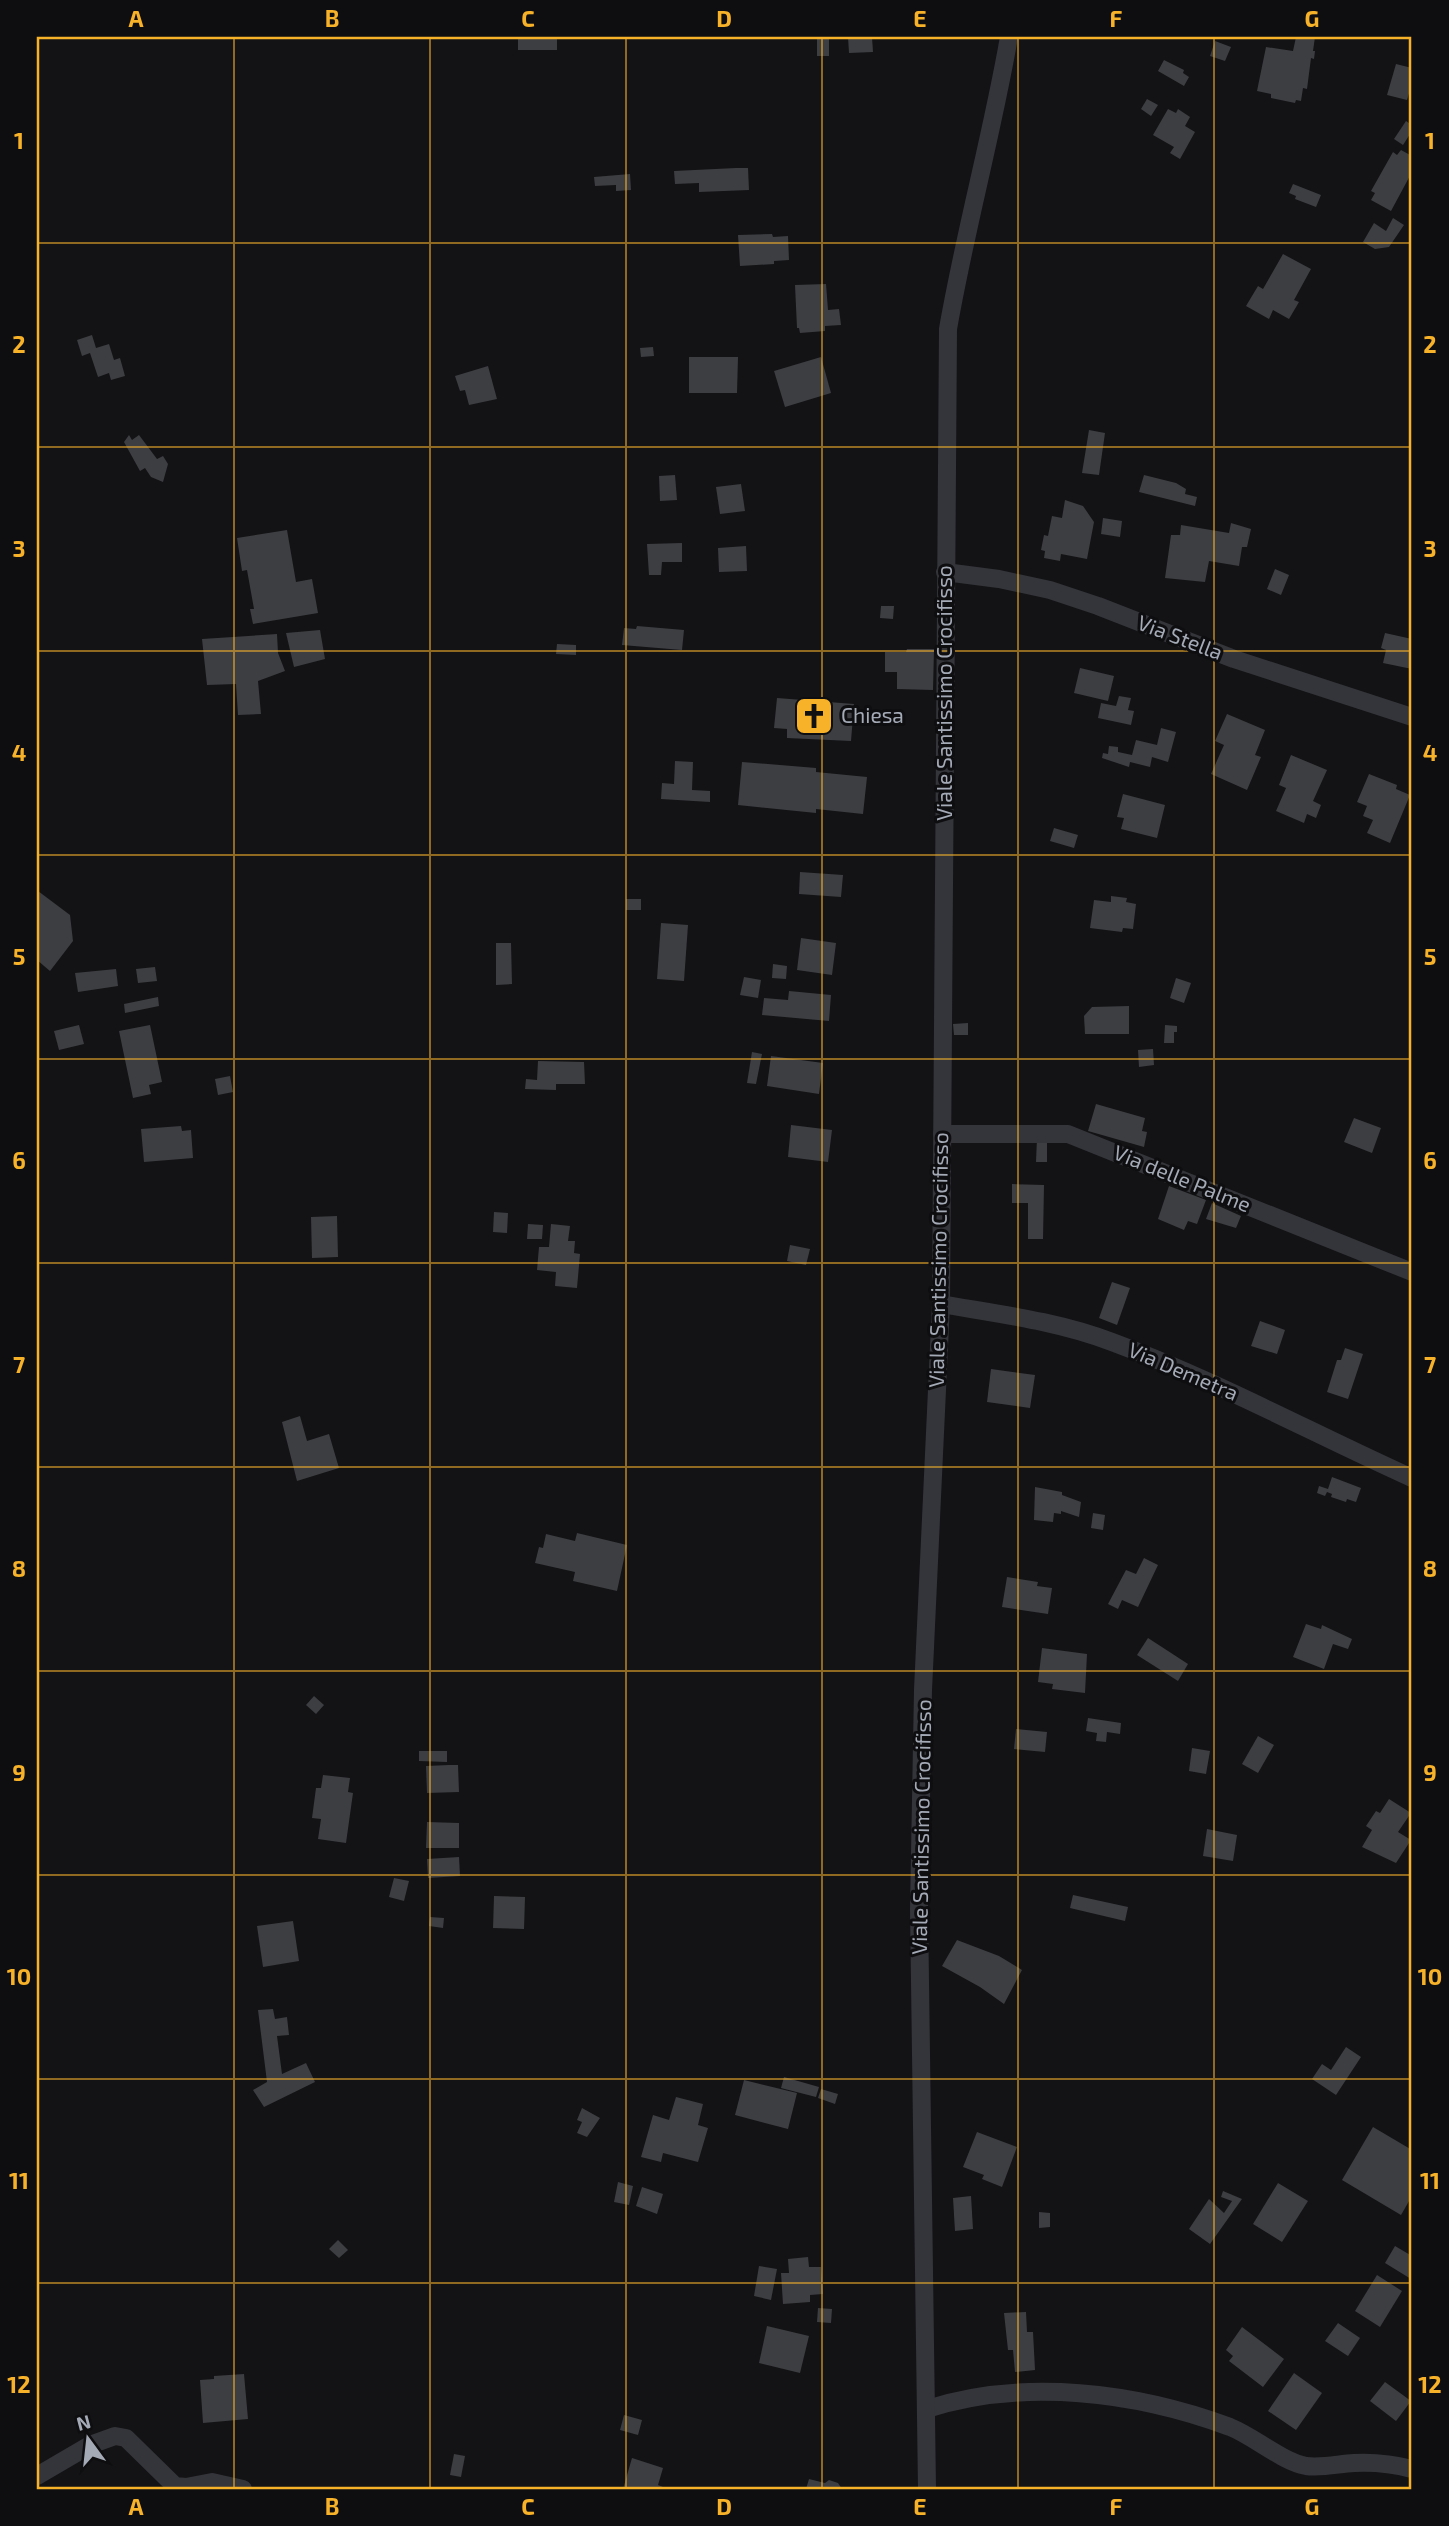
<svg xmlns="http://www.w3.org/2000/svg" width="1449" height="2526" viewBox="0 0 1449 2526" font-family="'Exo 2',sans-serif">
	<rect width="100%" height="100%" fill="#131315"/>
	<g fill="#3d3e42">
		<rect x="518" y="37" width="39" height="13"/>
		<rect x="817" y="37" width="12" height="19"/>
		<path d="M848,37h24l1,15 -24,1z"/>
		<path d="M1296,37h19l-2,14h2l-1,8 -3,-1 -4,31 -4,-1 -2,13 -5,-1 -1,3 -24,-5v-4l-14,-3 9,-44 27,4z"/>
		<path d="M1215,41l16,6 -6,14 -15,-5z"/>
		<path d="M1164,60l20,10 -1,3 6,4 -5,9 -26,-15z"/>
		<path d="M1396,64l16,4v16l-5,16 -20,-5z"/>
		<path d="M1147,99l11,6 -7,11 -10,-7z"/>
		<path d="M1168,109l8,4 2,-4 12,8 -5,9 10,6 -15,27 -10,-6 4,-6 -21,-12z"/>
		<path d="M1406,121l6,4v6l-9,14 -9,-6z"/>
		<path d="M1401,150l11,6v16l-21,39 -20,-11 4,-7 -4,-2 22,-39 4,3z"/>
		<path d="M736,168h12l1,22 -50,2v-9l-24,1 -1,-13z"/>
		<path d="M630,174l1,16 -15,1v-6l-21,1 -1,-9z"/>
		<path d="M1293,184l28,11 -5,12 -21,-8 1,-3 -7,-3z"/>
		<path d="M1393,218l11,7 -15,22 -14,2 -12,-7 11,-19 12,8z"/>
		<path d="M772,234l1,3 15,-1 1,24 -15,1v3l-34,2 -2,-31z"/>
		<path d="M1283,254l28,15 -17,31 5,2 -10,17 -16,-9 -4,9 -23,-13 12,-20 5,3z"/>
		<path d="M826,284l2,26 11,-1 2,16 -16,1v5l-25,2 -1,-5h-2l-2,-43z"/>
		<path d="M92,335l4,13 13,-4 5,16 6,-2 5,18 -14,4 -2,-7 -11,4 -8,-24 -8,3 -5,-16z"/>
		<path d="M653,347l1,9 -13,1 -1,-9z"/>
		<path d="M689,357h49l-1,36h-48z"/>
		<path d="M821,357l10,36 -46,14 -11,-36z"/>
		<path d="M488,366l9,33 -28,6 -4,-15 -5,1 -5,-15z"/>
		<path d="M1089,430l16,3 -6,42 -17,-2z"/>
		<path d="M129,435l3,5 7,-5 18,24 6,-3 5,8 -5,18 -12,-5 -6,-9 -5,3 -16,-29z"/>
		<path d="M675,475l2,25 -17,1 -1,-25z"/>
		<path d="M1144,475l32,8 10,6 -1,5 12,3 -2,9 -56,-14z"/>
		<path d="M741,484l4,27 -25,3 -4,-27z"/>
		<path d="M1065,500l18,6 11,16 -7,37 -26,-5 -1,7 -16,-3 1,-7 -4,-1 3,-15 4,1 4,-20 10,2z"/>
		<path d="M1103,518l19,3 -2,16 -19,-3z"/>
		<path d="M1231,523l20,6 -4,18h-5l-3,19 -30,-5 -4,21 -40,-4 6,-43h9l1,-10 48,8z"/>
		<path d="M287,530l9,52 16,-3 6,34 -65,11 -3,-15h4l-7,-39 -5,1 -5,-33z"/>
		<path d="M682,543v19h-20l-1,13h-12l-2,-31z"/>
		<path d="M746,546l1,25 -28,1 -1,-24z"/>
		<path d="M1275,569l14,6 -8,20 -14,-6z"/>
		<path d="M881,606h13l-1,13 -13,-1z"/>
		<path d="M637,626l47,4 -2,20 -60,-5 2,-17 12,1z"/>
		<path d="M320,630l5,29 -31,8 -8,-34z"/>
		<path d="M1385,633l27,6v30l-29,-6 3,-13 -5,-2z"/>
		<path d="M277,634l1,19 7,18 -27,10 3,33 -23,1 -2,-31 -29,1 -5,-46z"/>
		<path d="M557,644l19,1v10l-20,-1z"/>
		<path d="M907,649h27l-1,41 -36,-1v-17h-12v-20h21z"/>
		<path d="M1080,668l34,8 -6,25 -34,-8z"/>
		<path d="M1119,696l12,2 -3,12 6,1 -3,14 -33,-7 3,-15 15,3z"/>
		<path d="M777,698l77,6 -3,37 -64,-3v-9l-13,-1z"/>
		<path d="M1227,714l38,16 -10,25 6,2 -14,33 -36,-16 13,-29 -9,-4z"/>
		<path d="M1161,728l15,4 -8,30 -16,-5 -2,10 -20,-5 -1,5 -27,-9 1,-5 5,1 1,-8 9,1v5l14,3 4,-15 21,5z"/>
		<path d="M1291,755l36,15 -14,31 8,4 -5,13 -9,-4 -3,9 -28,-12 10,-23 -7,-3z"/>
		<path d="M675,761l18,1 -1,28 18,1v11l-49,-3 1,-16 12,1z"/>
		<path d="M742,762l74,6v4l51,5 -4,37 -47,-5v4l-78,-8z"/>
		<path d="M1369,774l28,11 -1,4 14,6 -20,48 -23,-10 6,-13 -10,-4 4,-10 -10,-4z"/>
		<path d="M1123,794l42,11 -8,33 -36,-9 3,-11 -7,-1z"/>
		<path d="M1054,828l24,7 -4,13 -24,-7z"/>
		<path d="M800,872l43,3 -2,22 -42,-3z"/>
		<path d="M38,891l32,24 3,26 -23,30 -13,-11z"/>
		<path d="M1111,896l16,2 -1,4 10,2 -3,25 -10,-1 -1,4 -32,-4 4,-28 17,2z"/>
		<rect x="626" y="899" width="15" height="11"/>
		<path d="M661,923l27,2 -4,56 -27,-2z"/>
		<path d="M801,938l35,5 -4,32 -35,-5z"/>
		<path d="M496,943h15l1,41 -16,1z"/>
		<path d="M773,964l14,2 -1,13 -14,-1z"/>
		<path d="M155,967l2,14 -19,2 -2,-14z"/>
		<path d="M116,969l2,17 -40,6 -3,-19z"/>
		<path d="M744,977l17,3 -3,18 -18,-3z"/>
		<path d="M1176,978l15,5 -7,20 -14,-5z"/>
		<path d="M789,991l42,4 -2,26 -67,-6 2,-17 24,2z"/>
		<path d="M158,997l1,9 -34,7 -1,-9z"/>
		<path d="M1129,1006v28h-44l-1,-18 8,-9z"/>
		<path d="M968,1023v12h-14l-1,-11z"/>
		<path d="M79,1025l5,19 -25,6 -5,-19z"/>
		<path d="M150,1025l12,57 -13,3 2,9 -18,4 -14,-67z"/>
		<path d="M1165,1025l12,1v6h-3v11h-10z"/>
		<path d="M1153,1049l1,16 -15,2 -1,-17z"/>
		<path d="M752,1052l10,2 -6,30 -9,-1z"/>
		<path d="M771,1056l52,7 -4,31 -52,-8z"/>
		<path d="M538,1061l46,1 1,22h-29v6l-31,-1 1,-10 11,1z"/>
		<path d="M230,1076l3,16 -15,3 -3,-16z"/>
		<path d="M1096,1104l49,14 -3,13 5,1 -3,15 -56,-16z"/>
		<path d="M1354,1118l27,10 -9,25 -28,-11z"/>
		<path d="M791,1125l41,5 -4,32 -40,-5z"/>
		<path d="M181,1126l1,5 9,-1 2,28 -49,4 -3,-33z"/>
		<path d="M1037,1138l10,1v23h-11z"/>
		<path d="M1012,1184l32,1 -1,54h-15v-36h-16z"/>
		<path d="M1169,1186l37,14 -9,24 -9,-3 -4,9 -26,-11z"/>
		<path d="M1212,1203l29,13 -5,12 -30,-9z"/>
		<path d="M494,1212l14,1 -1,20 -14,-1z"/>
		<path d="M337,1216l1,41 -26,1 -1,-41z"/>
		<path d="M528,1224l15,1 -1,14h-15z"/>
		<path d="M551,1224l19,2 -2,15h7l-1,12 6,1 -3,34 -22,-2 1,-14 -19,-2 2,-23h10z"/>
		<path d="M790,1245l20,4 -4,16 -19,-4z"/>
		<path d="M1112,1282l18,6 -13,37 -18,-7z"/>
		<path d="M1260,1321l25,9 -8,24 -26,-8z"/>
		<path d="M1345,1348l18,6 -15,45 -21,-7 10,-32h4z"/>
		<path d="M991,1369l44,6 -5,33 -43,-6z"/>
		<path d="M300,1416l7,25 22,-7 10,34 -42,13 -15,-59z"/>
		<path d="M1332,1477l29,11 -5,14 -9,-3 -1,3 -15,-5 1,-3 -5,-2 -2,4 -8,-3 2,-7 9,3z"/>
		<path d="M1035,1487l27,5v3l19,7 -2,15 -18,-6v3l-7,-1 -1,9 -19,-2z"/>
		<path d="M1093,1513l12,2 -2,15 -12,-2z"/>
		<path d="M577,1533l50,12 -10,46 -44,-10 2,-9 -40,-9 4,-16 4,1 3,-14 29,7z"/>
		<path d="M1144,1558l14,7 -20,42 -16,-7 -4,9 -10,-5 18,-34 10,4z"/>
		<path d="M1007,1577l31,5 -1,4 15,2 -4,26 -46,-7z"/>
		<path d="M1306,1624l15,5 1,-4 30,14 -4,10 -15,-5 -9,25 -31,-12z"/>
		<path d="M1148,1638l40,26 -10,17 -41,-26z"/>
		<path d="M1042,1648l45,6 -2,39 -33,-4 1,-5 -15,-2z"/>
		<path d="M314,1696l10,9 -8,9 -10,-9z"/>
		<path d="M1088,1718l33,5 -1,11 -13,-2 -1,10 -10,-1 1,-8 -11,-2z"/>
		<path d="M1016,1729l31,3 -2,20 -31,-3z"/>
		<path d="M1258,1736l16,9 -16,28 -16,-9z"/>
		<path d="M1192,1748l18,3 -4,23 -17,-3z"/>
		<path d="M419,1751h28v11l-28,-1z"/>
		<path d="M449,1765h9l1,27 -32,1 -1,-27z"/>
		<path d="M323,1775l27,3 -2,14 5,1 -7,50 -28,-4 3,-20 -9,-1 4,-30h5z"/>
		<path d="M1389,1799l22,14 -13,19 13,8 -15,23 -34,-16 10,-17 -6,-4 10,-15 4,2z"/>
		<path d="M427,1822l32,1v25h-33z"/>
		<path d="M1207,1829l30,6 -4,26 -30,-5z"/>
		<path d="M459,1857l1,19 -32,2 -1,-19z"/>
		<path d="M394,1878l15,3 -5,20 -15,-4z"/>
		<path d="M1073,1895l55,12 -3,14 -55,-13z"/>
		<path d="M494,1896l31,1 -1,32 -31,-1z"/>
		<path d="M430,1917l14,1 -1,10 -14,-2z"/>
		<path d="M293,1921l6,40 -36,6 -6,-41z"/>
		<path d="M957,1940l42,16 23,14 -18,34 -24,-17 -38,-21z"/>
		<path d="M273,2009l2,10 12,-2 2,18 -12,1 5,38 24,-11 9,19 -51,25 -11,-17 14,-8 -9,-72z"/>
		<path d="M1346,2047l15,10 -25,38 -24,-16 10,-15 9,6z"/>
		<path d="M784,2077l35,10 -3,10 -35,-9z"/>
		<path d="M744,2080l53,13 -9,36 -53,-14z"/>
		<path d="M821,2089l17,5 -3,10 -17,-6z"/>
		<path d="M676,2097l27,7 -5,21 10,3 -10,34 -35,-9 -2,9 -20,-5 12,-42 16,5z"/>
		<path d="M582,2108l18,10 -13,19 -10,-4 5,-11 -5,-2z"/>
		<path d="M1373,2127l39,23v46l-11,19 -59,-35z"/>
		<path d="M977,2132l40,15 -15,40 -20,-8 2,-4 -21,-8z"/>
		<path d="M618,2182l15,4 -4,19 -15,-3z"/>
		<path d="M1278,2183l30,18 -26,41 -29,-18z"/>
		<path d="M642,2187l21,7 -6,20 -21,-8z"/>
		<path d="M1223,2191l19,8 -32,45 -21,-15 20,-30 15,14 8,-12 -11,-4z"/>
		<path d="M971,2196l2,33 -18,2 -2,-33z"/>
		<path d="M1039,2212l11,1v14l-11,1z"/>
		<path d="M338,2240l10,10 -9,8 -10,-9z"/>
		<path d="M1395,2246l17,10 -1,23 -26,-16z"/>
		<path d="M808,2257l1,10h12l2,27 -13,1v7l-27,2 -2,-31h8l-1,-14z"/>
		<path d="M759,2266l18,3 -6,31 -17,-4z"/>
		<path d="M1377,2275l25,16 -22,36 -25,-16z"/>
		<path d="M818,2308l14,1 -1,14 -14,-1z"/>
		<path d="M1026,2312l1,20h6l2,38 -20,2 -2,-22h-5l-4,-37z"/>
		<path d="M1338,2323l22,15 -12,18 -23,-15z"/>
		<path d="M767,2326l42,10 -9,37 -41,-10z"/>
		<path d="M1242,2327l42,32 -21,28 -34,-26 4,-5 -7,-6z"/>
		<path d="M1294,2373l28,20 -26,37 -28,-19z"/>
		<path d="M244,2374l4,45 -45,4 -3,-43 14,-1v-3z"/>
		<path d="M1385,2382l26,19 -15,20 -26,-20z"/>
		<path d="M624,2415l18,5 -4,15 -18,-5z"/>
		<path d="M454,2454l11,2 -4,21 -11,-2z"/>
		<path d="M632,2458l31,10 -5,17 5,2 -1,2h-39z"/>
		<path d="M809,2479l16,4 4,-3 9,3 4,6h-36z"/>
	</g>
	<g fill="none" stroke-linecap="round" stroke-linejoin="round">
		<g stroke="#34353a" stroke-width="18">
			<path d="M945,572l54,7 51,11 48,16 136,53 178,58"/>
			<path d="M942,1134h126l344,138"/>
			<path d="M941,1304c57,10 116,17 171,38 103,38 200,91 300,136"/>
			<path d="M927,2409c97,-31 209,-17 303,18 25,10 51,34 76,39 16,2 32,-2 48,-3 20,-1 39,1 58,6"/>
			<path d="M37,2476l53,-31 25,-9 11,2 49,48 11,1 26,-5 31,7"/>
			<path d="M927,2489l-8,-580 4,-219 18,-386 7,-975c17,-98 44,-194 61,-292"/>
		</g>
	</g>
	<path fill="none" stroke="#f7b229" stroke-width="2" stroke-opacity="0.55" d="M234,37v2452M430,37v2452M626,37v2452M822,37v2452M1018,37v2452M1214,37v2452M37,243h1375M37,447h1375M37,651h1375M37,855h1375M37,1059h1375M37,1263h1375M37,1467h1375M37,1671h1375M37,1875h1375M37,2079h1375M37,2283h1375"/>
	<defs>
		<symbol id="church-square" viewBox="-11 -11 22 22"><rect x="-9" y="-9" width="18" height="18" rx="4" fill="#f7b229" stroke="#0e0e10"/><path d="M-1.2-6h2.4v3.5h3.3v2.4h-3.3V6h-2.4V-.1h-3.3v-2.4h3.3Z" fill="#111"/></symbol>
	</defs>
	<g fill-rule="evenodd">
		<use href="#church-square" x="792" y="694" width="44" height="44"/>
	</g>
	<g text-anchor="middle" stroke-width="6" stroke-linejoin="round" paint-order="stroke">
		<g font-size="21" fill="#a4aab6" stroke="#0e0e10">
			<text transform="translate(1180 638) rotate(21)" y="7">Via Stella</text>
			<text transform="translate(945 693) rotate(-90)" y="7">Viale Santissimo Crocifisso</text>
			<text transform="translate(1182 1179) rotate(22)" y="7">Via delle Palme</text>
			<text transform="translate(939 1260) rotate(-89)" y="7">Viale Santissimo Crocifisso</text>
			<text transform="translate(1183 1372) rotate(23)" y="7">Via Demetra</text>
			<text transform="translate(922 1827) rotate(-89)" y="7">Viale Santissimo Crocifisso</text>
		</g>
		<g font-size="21" fill="#a4aab6" stroke="#0e0e10" text-anchor="start">
			<text x="841" y="723">Chiesa</text>
		</g>
	</g>
	<rect width="1449" height="2526" fill="none" stroke="#0e0e10" stroke-width="77"/>
	<g transform="translate(88 2439) rotate(345)" stroke="#0e0e10" stroke-width="5" paint-order="stroke">
	<path d="M0-5L12 26L0 18L-12 26Z" fill="#a4aab6"/>
	<text y="-10" font-size="19" font-weight="bold" text-anchor="middle" fill="#a4aab6">N</text>
	</g>
	<rect x="38" y="38" width="1372" height="2450" fill="none" stroke="#f7b229" stroke-width="2.5"/>
	<g font-size="23" text-anchor="middle" font-weight="bold" fill="#f7b229">
		<text x="136" y="27">A</text>
		<text x="332" y="27">B</text>
		<text x="528" y="27">C</text>
		<text x="724" y="27">D</text>
		<text x="920" y="27">E</text>
		<text x="1116" y="27">F</text>
		<text x="1312" y="27">G</text>
		<text x="19" y="149">1</text>
		<text x="1430" y="149">1</text>
		<text x="19" y="353">2</text>
		<text x="1430" y="353">2</text>
		<text x="19" y="557">3</text>
		<text x="1430" y="557">3</text>
		<text x="19" y="761">4</text>
		<text x="1430" y="761">4</text>
		<text x="19" y="965">5</text>
		<text x="1430" y="965">5</text>
		<text x="19" y="1169">6</text>
		<text x="1430" y="1169">6</text>
		<text x="19" y="1373">7</text>
		<text x="1430" y="1373">7</text>
		<text x="19" y="1577">8</text>
		<text x="1430" y="1577">8</text>
		<text x="19" y="1781">9</text>
		<text x="1430" y="1781">9</text>
		<text x="19" y="1985">10</text>
		<text x="1430" y="1985">10</text>
		<text x="19" y="2189">11</text>
		<text x="1430" y="2189">11</text>
		<text x="19" y="2393">12</text>
		<text x="1430" y="2393">12</text>
		<text x="136" y="2515">A</text>
		<text x="332" y="2515">B</text>
		<text x="528" y="2515">C</text>
		<text x="724" y="2515">D</text>
		<text x="920" y="2515">E</text>
		<text x="1116" y="2515">F</text>
		<text x="1312" y="2515">G</text>
	</g>
</svg>
